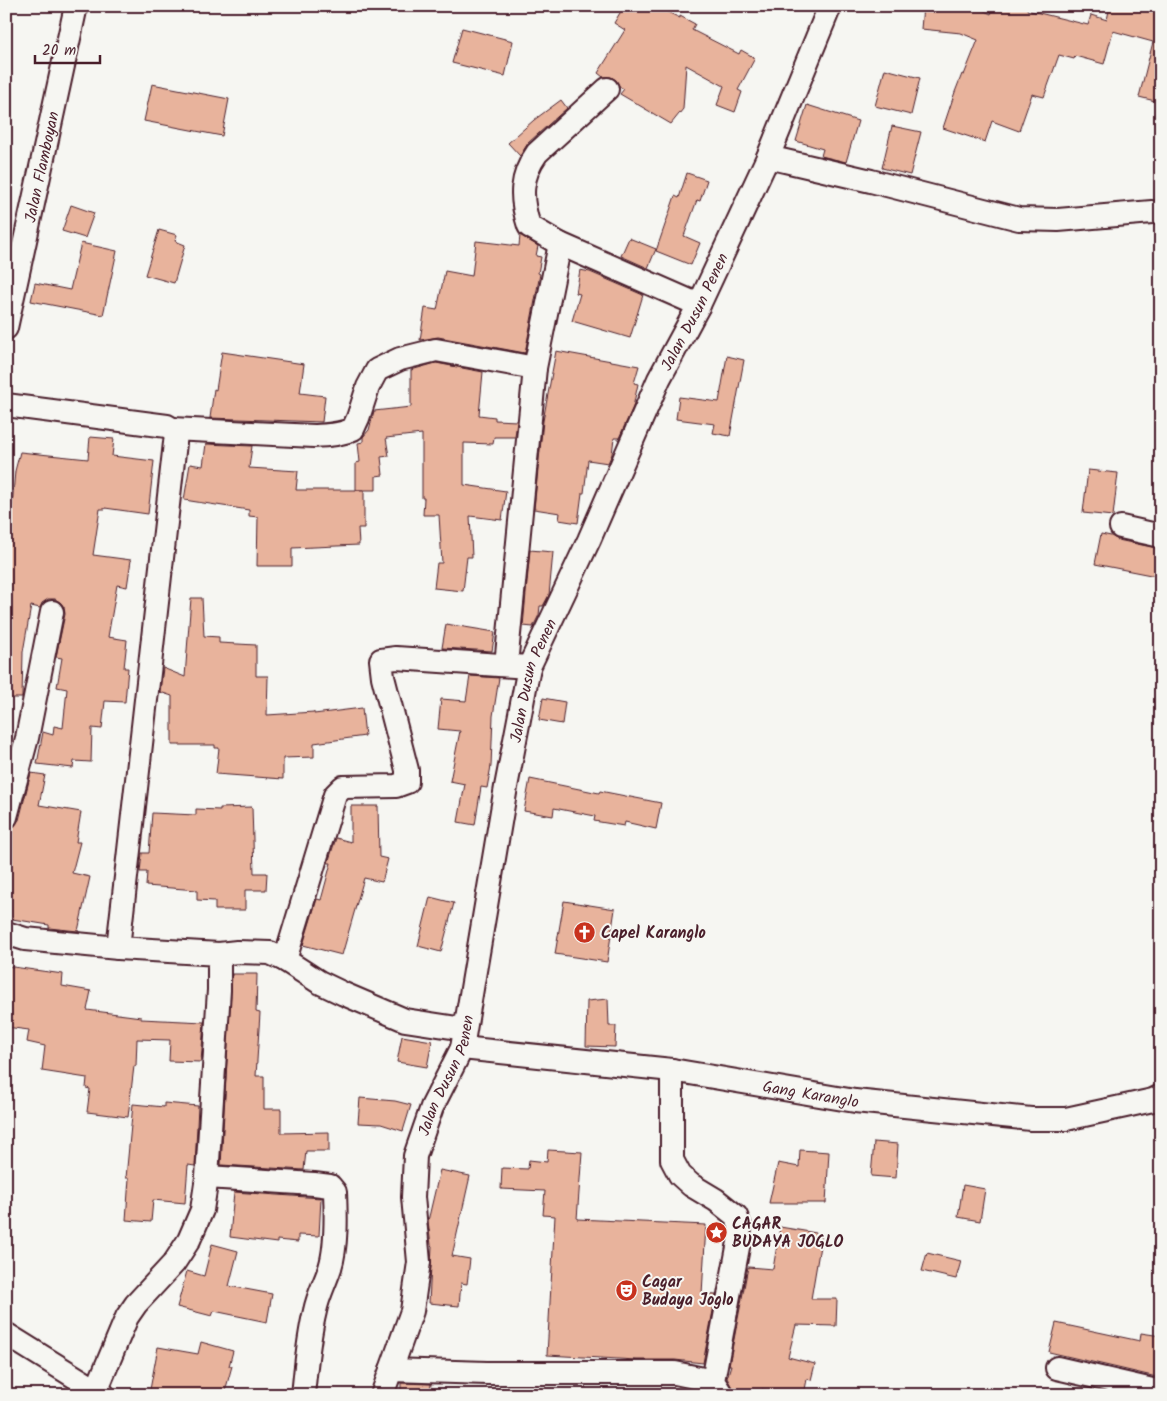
<svg xmlns="http://www.w3.org/2000/svg" width="1167" height="1401" viewBox="0 0 1167 1401" font-family="Kalam,sans-serif">
	<rect width="100%" height="100%" fill="#f6f6f2"/>
	<filter id="ink" filterUnits="userSpaceOnUse"><feTurbulence type="fractalNoise" baseFrequency=".02" numOctaves="2"/><feDisplacementMap in="SourceGraphic" scale="10" xChannelSelector="R" yChannelSelector="G"/><feConvolveMatrix kernelMatrix="1 2 1 2 8 2 1 2 1" color-interpolation-filters="sRGB"/></filter>
	<g filter="url(#ink)">
		<g fill="#e8b39c" stroke="#4a1f2b">
			<path d="M624,6h31l25,12v-2l15,8 -3,6 47,24 2,-4 14,8 -17,32 4,2 -7,20 -18,-7 7,-19 -38,-21 -3,44 -12,15 -51,-30 4,-5 -4,-2 -4,-7 -5,-3h-8l-5,-4 27,-43 -11,-7z"/>
			<path d="M923,6h51l17,8 3,-8h34l-1,4 61,15 3,-10 16,5 3,-14h51v73l-6,22 -16,-4 14,-55 -40,-11 -9,33 -29,-8 -1,3 -15,-4 -15,42 -12,-3 -13,37 -27,-10 -7,21 -42,-14 12,-36 7,-18 2,1 14,-35 -17,-7 -40,-4z"/>
			<path d="M462,28l51,13 -8,35 -53,-13z"/>
			<path d="M885,69l35,9 -9,37 -36,-9z"/>
			<path d="M152,84l77,15 -7,37 -78,-15z"/>
			<path d="M561,100l6,8 -39,35 -8,13 -12,-13 26,-23z"/>
			<path d="M807,105l51,16 -12,41 -25,-6 2,-7 -27,-8z"/>
			<path d="M892,126l29,6 -11,43 -28,-7z"/>
			<path d="M687,173l20,7 -7,21 -3,-1 -13,36 16,7 -9,22 -35,-14 19,-55 4,2z"/>
			<path d="M71,205l23,8 -9,25 -23,-7z"/>
			<path d="M159,230l18,5 -2,6 10,4 -11,38 -29,-8z"/>
			<path d="M520,235l18,11 -2,10 5,1 -3,16 2,1 -15,79 -87,-16 -18,3 5,-32 12,2 8,-39 27,5 4,-35 43,5z"/>
			<path d="M629,238l27,11 -8,19 -27,-12z"/>
			<path d="M81,243l36,8 -14,64 -72,-14 4,-18 35,7z"/>
			<path d="M580,270l10,2 53,23 -13,43 -58,-17 8,-27 -4,-1z"/>
			<path d="M556,351l83,15 -5,17 4,1 -5,23 -14,31h-5l-2,16 -4,9 -20,-3 -4,33h-2l-4,30 -19,-3 1,-7 -26,-4 9,-88z"/>
			<path d="M222,352l82,12 -4,29 25,3 -3,26 -112,-4 4,-29 2,1z"/>
			<path d="M727,356l17,4 -14,76 -17,-3 2,-9 -39,-5 3,-22 40,5z"/>
			<path d="M436,363l47,9 -4,43 16,2v3l22,1 -2,16h-21l-1,7 -29,-1v42l42,6 -4,29 -32,-4 2,41h-5l-4,34 -29,-3 3,-25h5l-3,-48h-16l1,-17h-2v-64l-36,4 3,18 -8,1 2,18 -7,1v14h-20v-27l4,-1 -2,-19 5,-1v-5l6,-7 5,-19 37,-4v-37z"/>
			<path d="M90,437l24,2 -2,17 42,5 -6,53 -43,-6v1h-5l-7,46 38,5 -4,27 -10,-2 -9,52 19,3 -3,28h4l-3,34 -20,-1 -3,28 -10,-1 -1,34 -17,-1 -1,7 -36,-4 6,-32 10,3 1,-9 9,2 4,-39 -10,-2 5,-29 -6,-1 9,-43 -1,-7 -4,-5 -5,-3h-7l-6,4 -2,5 -9,-2 -8,46 -1,46h-16v-158l2,-34h4l3,-35 5,-19 68,7z"/>
			<path d="M206,444l46,2 -3,22 49,3 -2,19h68v38h-6l1,17 -67,3v18h-35l1,-49 -9,-1v-6l-65,-10 6,-36 13,2z"/>
			<path d="M1088,470l30,3 -5,43 -30,-3z"/>
			<path d="M1101,534l10,2 7,4 43,9v28l-66,-13z"/>
			<path d="M530,550l23,2 -4,43 -6,11h-3l-1,9 -6,12 -10,-1z"/>
			<path d="M191,598h11l2,38 15,1v6l37,2v31h12l-1,39 47,-3v2l48,-6 3,28 -51,7v14l-31,1v21l-67,-5 3,-26h-4v-3h-43v-49l-12,-4 3,-24 22,9z"/>
			<path d="M446,624l49,8 -3,19 -50,-3z"/>
			<path d="M470,676l29,2 -6,38 -2,50 -4,22 -6,-1 -6,38 -17,-3 7,-38 -15,-3 10,-50 -22,-2 3,-30 25,2z"/>
			<path d="M543,698l22,4 -3,22 -23,-4z"/>
			<path d="M31,773l14,2 -6,30 42,7 -5,30h4l-8,31 18,4 -12,54 -29,-3v-3l-43,-7v-66h2l4,-24 7,-8z"/>
			<path d="M530,779l69,14 1,-2 61,12 -5,26 -31,-7 -1,4 -30,-5 1,-5 -41,-8 -1,8 -29,-5z"/>
			<path d="M351,806h27l1,51 9,2 -6,23 -18,-4 -22,77 -39,-10 14,-46 4,1 10,-37h-3l8,-25 15,4z"/>
			<path d="M252,807l2,66h13l-1,17h-21v20h-30v-9l-18,-1v-10l-51,-4 1,-14h-7l2,-19h7l3,-40 44,2v-6l24,1v-2z"/>
			<path d="M430,897l24,6 -13,49 -23,-6z"/>
			<path d="M564,901l51,8 -8,53 -52,-8z"/>
			<path d="M6,966l57,8 -1,12 29,5 -4,19 54,7v2l63,3 -3,40 -32,-1 1,-21 -33,-1 -1,27h-2l-6,51 -41,-5 3,-23 -4,-1 1,-10 -45,-7 3,-25 -18,-4 2,-12 -23,-3z"/>
			<path d="M232,974h25l-1,38 4,1 -4,63h8v33h17v24l48,-1v19h-23l-2,19 -83,-5z"/>
			<path d="M608,999l1,27h7l-1,21 -29,-1 1,-45z"/>
			<path d="M402,1036l30,5 -5,26 -30,-5z"/>
			<path d="M360,1098l35,3 16,4 -8,26 -22,-7 -23,-1z"/>
			<path d="M164,1103l34,3 -3,60 -7,-1 -3,38 -32,-3 -2,22 -25,-2 3,-42h-3l7,-74 31,3z"/>
			<path d="M874,1142l24,2 -2,34 -25,-2z"/>
			<path d="M548,1150l34,2 -5,67 129,6 -4,69 14,1 -13,68 -28,-3h-38l-90,-5 8,-139 -12,-1 2,-24 -44,-2 1,-21 26,1 1,-9 18,2z"/>
			<path d="M800,1150l29,2 -3,51h-57l9,-40 21,4z"/>
			<path d="M440,1170l30,6 -18,80 18,3 -3,25 -6,-1 -2,23 -30,-3 3,-57 -1,-1 -3,-24z"/>
			<path d="M963,1185l22,4 -5,32 -22,-4z"/>
			<path d="M234,1192l87,6 -2,38 -21,-1v7l-21,-2v3l-47,-6z"/>
			<path d="M780,1227l42,7 -11,65h26l-1,27 -40,-1 -8,32 27,7 -4,16 -4,-1 -3,16h-17l-25,-6 -2,6h-17l-9,-3 -7,-14 4,-13h-2l19,-98 25,2z"/>
			<path d="M212,1244l26,7 -9,35 43,8 -5,28 -53,-11 -2,5 -35,-9 10,-36 17,5z"/>
			<path d="M927,1253l34,8 -5,18 -34,-8z"/>
			<path d="M1056,1323l84,18 1,-8 20,3v42l-112,-26z"/>
			<path d="M201,1342l32,9 -4,15h3l-8,29h-75l9,-48 40,7z"/>
			<path d="M401,1383l30,1 -1,10 -29,-4z"/>
		</g>
		<g fill="none" stroke-linecap="round" stroke-linejoin="round">
			<defs>
				<g id="minor">
					<path d="M607,89l-70,64c-17,24 -17,45 -8,73l31,18 139,61"/>
					<path d="M768,157l103,24 148,38 39,1 94,-8"/>
					<path id="s1" d="M6,328l70,-322"/>
					<path d="M6,405l161,21 5,3 4,5 -58,514"/>
					<path d="M172,429l142,7c14,-1 27,-1 39,-7l5,-11 10,-31 9,-17 23,-11 36,-9 99,18"/>
					<path d="M1121,527l40,9"/>
					<path d="M506,665l29,-297 25,-124"/>
					<path d="M6,817l21,-79 25,-126"/>
					<path d="M6,933l19,6 93,9 101,6v36l-12,187 -5,33 -13,30 -15,23 -38,41 -9,13 -31,74"/>
					<path d="M219,954l18,-2 33,1 15,7 34,22 25,12 61,26 59,9"/>
					<path d="M285,960l50,-165 8,-8 53,-1 11,-4v-12l-24,-93 -2,-17 15,-2 133,9"/>
					<path id="s2" d="M462,1048l210,22 183,31 176,18h35l87,-19 8,-4"/>
					<path d="M672,1070v90l8,15 11,10 25,15 20,16 4,10 -1,16 -26,139 9,14"/>
					<path d="M207,1177l107,7 16,2 5,6c1,23 2,54 -5,76 -5,15 -12,28 -15,43 -7,28 -9,56 -12,84"/>
					<path d="M6,1334l98,61"/>
					<path d="M1057,1368l104,24"/>
					<path d="M391,1370l96,3h188l38,8"/>
					<path id="s3" d="M382,1395l30,-84 7,-49 -6,-65 2,-41 17,-49 30,-59 44,-261 23,-120 60,-127 70,-161 40,-74 69,-148 62,-151"/>
				</g>
			</defs>
			<use href="#minor" stroke="#4a1f2b" stroke-width="26"/>
			<use href="#minor" stroke="#f6f6f2" stroke-width="22"/>
		</g>
	</g>
	<defs>
		<symbol id="church-disc" viewBox="-11 -11 22 22"><circle r="9.5" fill="#c8321e" stroke="#f6f6f2"/><path d="M-1.2-6h2.4v3.5h3.3v2.4h-3.3V6h-2.4V-.1h-3.3v-2.4h3.3Z" fill="#fff"/></symbol>
		<symbol id="sight-disc" viewBox="-11 -11 22 22"><circle r="9.5" fill="#c8321e" stroke="#f6f6f2"/><path d="M0-6L1.8-2.2L6-1.7L2.9 1.2L3.7 5.4L0 3.3L-3.7 5.4L-2.9 1.2L-6-1.7L-1.8-2.2Z" fill="#fff"/></symbol>
		<symbol id="theatre-disc" viewBox="-11 -11 22 22"><circle r="9.5" fill="#c8321e" stroke="#f6f6f2"/><path d="M-5-5.5Q0-4 5-5.5V0Q5 5 0 6Q-5 5-5 0ZM-3.3-2.5H-1v1.5H-3.3ZM1-2.5H3.3v1.5H1ZM-2.8 1Q0 5.5 2.8 1Z" fill="#fff"/></symbol>
	</defs>
	<g fill-rule="evenodd">
		<use href="#church-disc" x="572" y="920" width="25" height="25"/>
		<use href="#sight-disc" x="704" y="1220" width="25" height="25"/>
		<use href="#theatre-disc" x="614" y="1278" width="25" height="25"/>
	</g>
	<g text-anchor="middle" stroke-width="4" stroke-linejoin="round" paint-order="stroke">
		<g font-size="16" fill="#4a1f2b" stroke="#f6f6f2">
			<text dy="6" stroke="none"><textPath href="#s1" startOffset="165">Jalan Flamboyan</textPath></text>
			<text dy="6" stroke="none"><textPath href="#s3" startOffset="1142">Jalan Dusun Penen</textPath></text>
			<text dy="6" stroke="none"><textPath href="#s3" startOffset="738">Jalan Dusun Penen</textPath></text>
			<text dy="6" stroke="none"><textPath href="#s3" startOffset="332">Jalan Dusun Penen</textPath></text>
			<text dy="6" stroke="none"><textPath href="#s2" startOffset="352">Gang Karanglo</textPath></text>
		</g>
		<g font-size="16" font-weight="bold" fill="#4a1f2b" stroke="#f6f6f2" text-anchor="start">
			<text x="601" y="938">Capel Karanglo</text>
			<text x="732" y="1229">CAGAR<tspan x="732" dy="18">BUDAYA JOGLO</tspan></text>
			<text x="642" y="1287">Cagar<tspan x="642" dy="18">Budaya Joglo</tspan></text>
		</g>
	</g>
	<rect width="1167" height="1401" fill="none" stroke="#f6f6f2" stroke-width="25"/>
	<rect x="12" y="12" width="1142" height="1376" fill="none" stroke="#4a1f2b" stroke-width="2" filter="url(#ink)"/>
	<path d="M35 55v8h65v-8" fill="none" stroke="#4a1f2b" stroke-width="2.5"/>
	<text x="42" y="55" font-size="15" fill="#4a1f2b" stroke="#f6f6f2" stroke-width="4" paint-order="stroke">20 m</text>
</svg>
